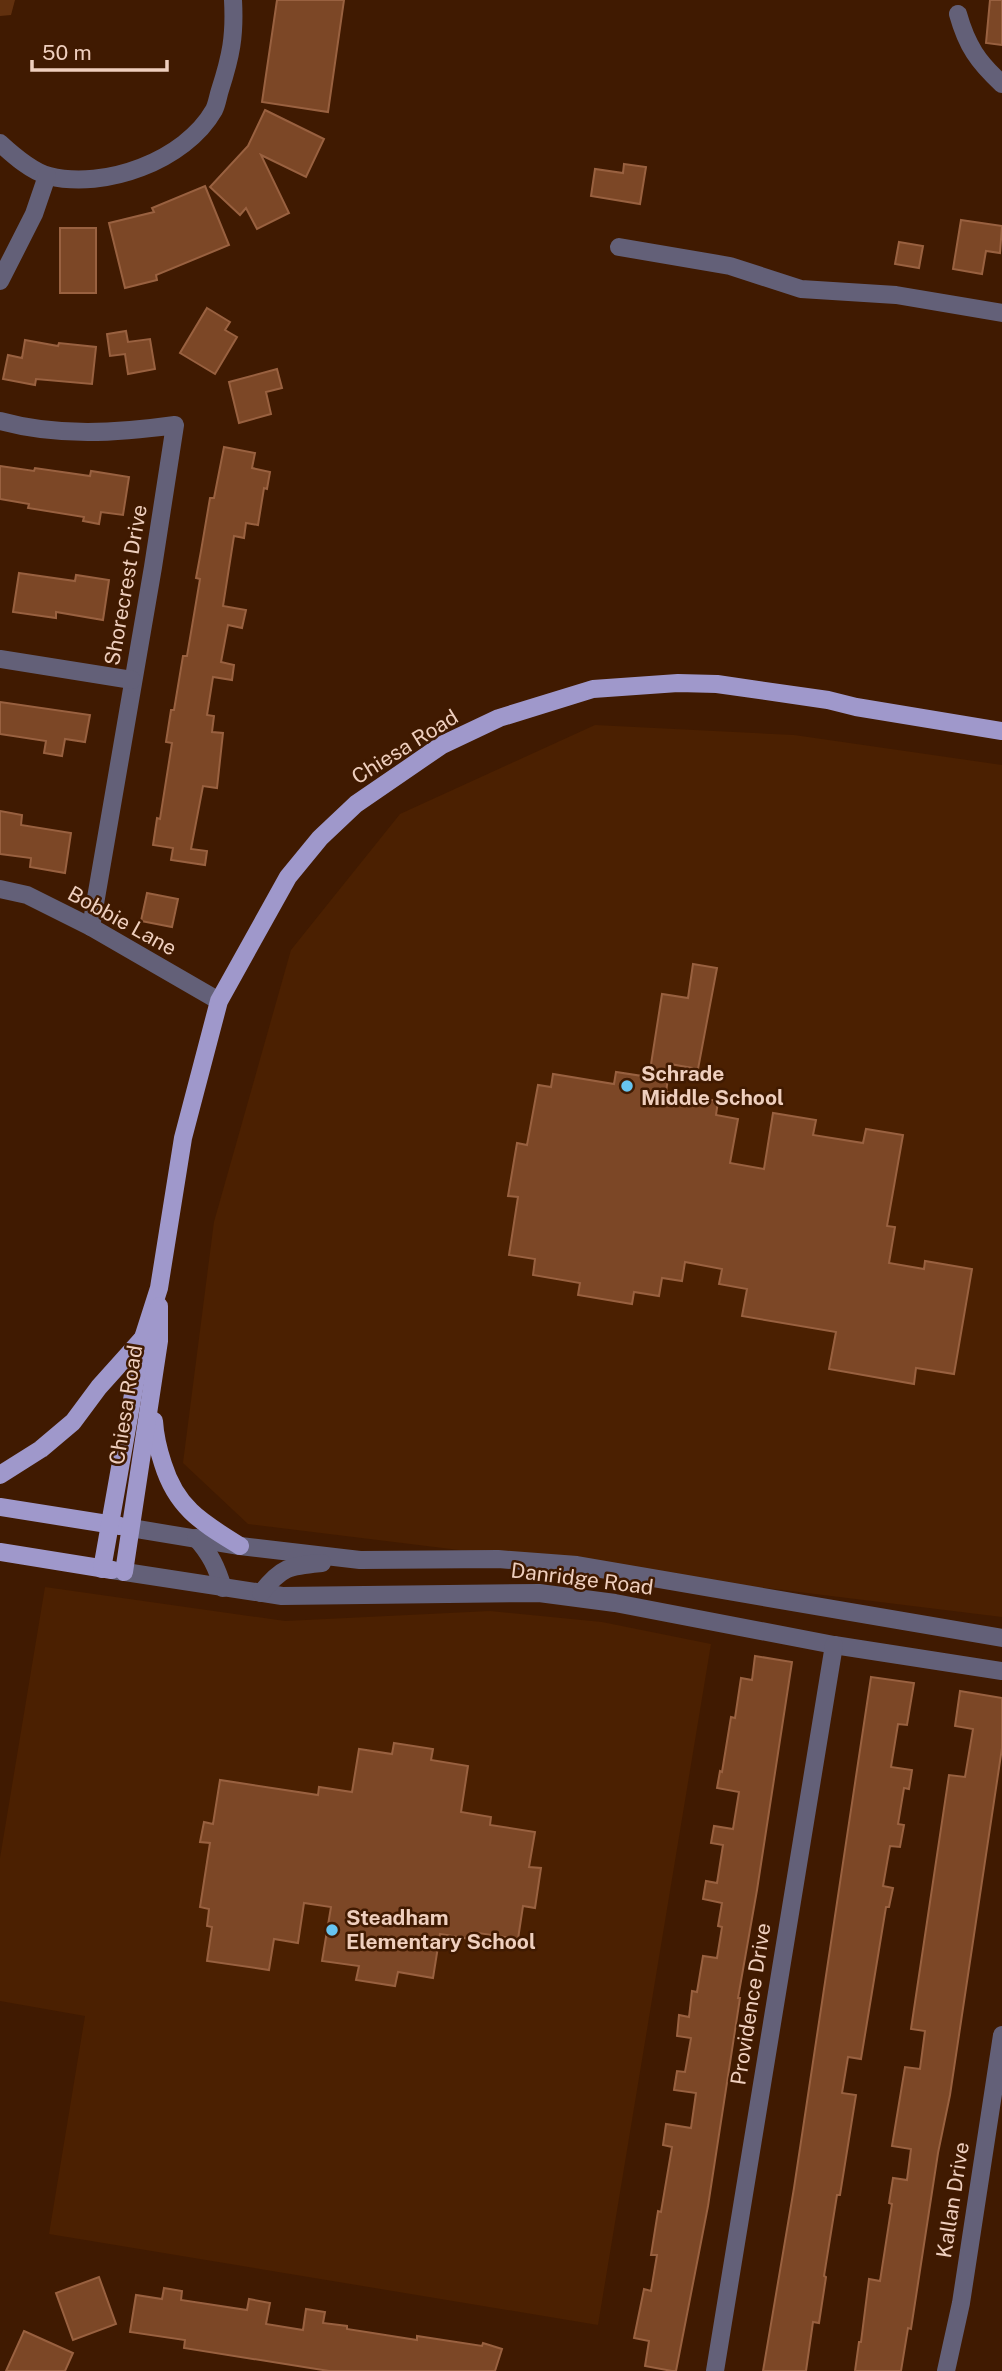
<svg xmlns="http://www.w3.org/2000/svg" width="1002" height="2371" viewBox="0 0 1002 2371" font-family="'Public Sans',sans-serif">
	<rect width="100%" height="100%" fill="#401a01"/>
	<g fill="#4b2001">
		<path d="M595,725l199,10 208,30v852l-754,-93 -65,-61 31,-241 77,-272 109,-136z"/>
		<path d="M45,1587l240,34 205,-10 112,11 109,22 -113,681 -549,-91 36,-218 -85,-15v-143z"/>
	</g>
	<path fill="#61300e" d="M0,0h15l-4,15 -11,1z"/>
	<g fill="#7c4726" stroke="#996140" stroke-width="2">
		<path d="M277,0h67l-16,112 -66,-10z"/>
		<path d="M990,0h12v45l-16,-2z"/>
		<path d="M265,110l59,29 -18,38 -45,-22 28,58 -32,16 -11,-21 -6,7 -30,-28 38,-41z"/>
		<path d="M624,164l22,3 -6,37 -49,-8 4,-27 28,4z"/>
		<path d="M205,186l24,59 -73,30 1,5 -32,8 -16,-65 45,-11 -2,-4z"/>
		<path d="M961,220l41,6 -2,27 -14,-2 -4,23 -29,-5z"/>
		<rect x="60" y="228" width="36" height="65"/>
		<path d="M899,242l24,4 -4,22 -24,-4z"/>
		<path d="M207,308l23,14 -5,8 12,7 -22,37 -35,-21z"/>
		<path d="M126,331l2,11 22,-3 5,30 -27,5 -3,-20 -15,2 -3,-22z"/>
		<path d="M25,340l33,6 1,-3 37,4 -4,37 -56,-5 -1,6 -32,-6 5,-24 14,3z"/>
		<path d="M277,369l5,19 -16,4 5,22 -32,9 -10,-41z"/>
		<path d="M224,447l31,6 -3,15 18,4 -3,17 -3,-1 -6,37 -12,-2 -2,15 -10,-2 -11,70 23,4 -4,18 -14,-3 -7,37 13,3 -2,15 -19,-3 -6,38 7,1 -2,16 11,1 -6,55 -14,-2 -12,63 16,2 -2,14 -34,-5 2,-12 -20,-3 4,-27 3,1 12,-76 -6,-1 5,-32h3l9,-54h4l13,-77 -4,-1 5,-27 9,-53h4z"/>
		<path d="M0,466l34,5 1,-3 55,8 1,-5 38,6 -6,38 -22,-3 -2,12 -16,-3 1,-4 -56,-9 1,-4 -29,-5z"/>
		<path d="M19,573l56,8 1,-6 33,5 -6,40 -47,-8v6l-43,-6z"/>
		<path d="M0,702l90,13 -5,27 -20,-3 -3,17 -18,-3 2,-12 -46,-7z"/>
		<path d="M0,811l22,4 -1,10 50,8 -6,40 -35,-6 1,-9 -31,-4z"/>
		<path d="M147,893l31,6 -6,28 -31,-6z"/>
		<path d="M693,964l24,4 -19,101 -28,-5 -4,28 52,9 -2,14 22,4 -8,44 34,6 9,-56 43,7 -3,15 50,8 3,-14 37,6 -16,91 8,1 -6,36 35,6 1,-8 47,8 -18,105 -38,-6 -2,16 -85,-15 7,-37 -94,-16 5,-27 -28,-5 3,-15 -37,-7 -3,19 -20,-3 -3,18 -25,-4 -2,12 -54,-9 2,-12 -47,-8 2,-16 -26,-4 9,-58 -10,-1 9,-53 10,2 11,-60 13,2 2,-13 61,10 2,-12 33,5 13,-83 26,4z"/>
		<path d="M755,1656l37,6 -35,228 -19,108h2l-32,208 -32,165h-4l-27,-5 4,-25 -15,-3 10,-49 7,2 6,-36h-6l7,-44 3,1 11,-65 -9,-2 3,-21 25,4 5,-35 -22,-3 3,-19 8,1 6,-34 -14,-2 2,-21 10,2 3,-26 5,1 6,-36 14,2 5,-31 -4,-1 4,-23 -19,-4 3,-18 11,2 6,-38 -12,-2 3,-17 19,3 6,-37 -22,-4 3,-17 2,1 9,-55 4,1 6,-40 11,2z"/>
		<path d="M871,1677l43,6 -7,42 -9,-1 -7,43 21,3 -3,19 -5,-1 -6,36 6,1 -4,22 -10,-1 -7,40 10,2 -4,19h-3l-25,152 -13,-2 -6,36 14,2 -16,100h-3l-13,81 2,1 -7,46 -6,-1 -7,49h-43l31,-183z"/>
		<path d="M960,1691l42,7v50l-52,347 -12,58 -27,176 -3,-1 -7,43h-46l4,-29h2l8,-63 11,2 12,-77 -3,-1 4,-25 14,2 4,-31 -19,-3 13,-79 15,2 5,-38 -14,-2 38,-254 16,2 8,-48 -18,-3z"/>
		<path d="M394,1743l39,6 -2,11 37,6 -7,46 30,5 -1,8 45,7 -6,35 12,1 -6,40 -12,-2 -5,33 -46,-7 -2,7 -30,-5 -7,44 -35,-6 -3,14 -39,-6 3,-14 -37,-5 9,-54 -27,-4 -6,40 -24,-4 -5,31 -62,-9 5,-34 -5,-1 2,-17 -9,-2 10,-64 -10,-1 4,-20 9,2 7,-44 98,15 1,-8 33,5 7,-43 33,5z"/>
		<path d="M99,2277l17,47 -43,16 -17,-47z"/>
		<path d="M164,2288l18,3 -1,9 66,10 2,-11 21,4 -4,21 37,6 3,-21 19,3 -2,11 24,3v3l70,11v-4l65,10 1,-3 19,6 -7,22h-166l-145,-23 1,-8 -55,-8 6,-37 26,4z"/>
		<path d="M24,2331l49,22 -8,18h-59z"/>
	</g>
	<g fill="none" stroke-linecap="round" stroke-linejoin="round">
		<g stroke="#636078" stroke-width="18">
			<path d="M958,14c9,32 20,48 44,70"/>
			<path d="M0,143c13,12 31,28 49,33 55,14 136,-15 165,-66 3,-6 4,-14 6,-20 11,-34 15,-54 13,-90"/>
			<path d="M619,247l111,19 71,23 95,6 106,18"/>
			<path d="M0,281l34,-67 13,-38"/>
			<path d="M0,421c57,16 118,12 175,4l-22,142 -62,360"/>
			<path d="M0,659l132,21"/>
			<path d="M0,889l27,6 64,32 128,74"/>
			<path d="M131,1528l109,18 120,14 138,-1 79,6 425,73"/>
			<path d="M196,1538c14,15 21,30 27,50"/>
			<path d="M112,1570l170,26 257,-3 76,10 219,42 168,26"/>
			<path d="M261,1593c21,-27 29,-27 61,-30"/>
			<path d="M715,2371l119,-726"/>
			<path d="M946,2371l15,-68 41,-268"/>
		</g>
		<g stroke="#9f98cb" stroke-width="18">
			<path d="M154,1421c1,16 4,28 9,43 14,45 40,59 77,82"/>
			<path d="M0,1475l41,-26 32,-27 26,-35 44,-49"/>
			<path d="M0,1507l120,19"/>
			<path d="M0,1552l112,18"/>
			<path d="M102,1569l41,-231 16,-50 24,-150 36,-137 69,-124 32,-39 36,-34 86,-59 57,-27 94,-29 85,-6 39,1 111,16 28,7 146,24"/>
			<path d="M124,1572l35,-231v-35"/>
		</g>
	</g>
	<g fill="#67c4f0" stroke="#401a01" stroke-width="2.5">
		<circle cx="627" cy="1086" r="7"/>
		<circle cx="332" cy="1930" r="7"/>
	</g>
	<g text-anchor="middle" stroke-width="5" stroke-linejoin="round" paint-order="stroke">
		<g font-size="21" fill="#efcfbe" stroke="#401a01">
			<text transform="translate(126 585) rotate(-80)" y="7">Shorecrest Drive</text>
			<text transform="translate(405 747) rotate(-32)" y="7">Chiesa Road</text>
			<text transform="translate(122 921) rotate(29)" y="7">Bobbie Lane</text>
			<text transform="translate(126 1405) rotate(-81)" y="7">Chiesa Road</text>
			<text transform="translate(582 1579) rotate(7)" y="7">Danridge Road</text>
			<text transform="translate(751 2004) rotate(-81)" y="7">Providence Drive</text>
			<text transform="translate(953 2200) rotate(-81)" y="7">Kallan Drive</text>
		</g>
		<g font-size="21" font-weight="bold" fill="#efcfbe" stroke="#401a01" text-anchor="start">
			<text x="641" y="1081">Schrade<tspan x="641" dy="24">Middle School</tspan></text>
			<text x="346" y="1925">Steadham<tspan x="346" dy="24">Elementary School</tspan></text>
		</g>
	</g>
	<path d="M32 60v10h135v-10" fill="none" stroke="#efcfbe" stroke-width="3.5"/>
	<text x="42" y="60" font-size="21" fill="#efcfbe" stroke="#401a01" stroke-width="5" paint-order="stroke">50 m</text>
</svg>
